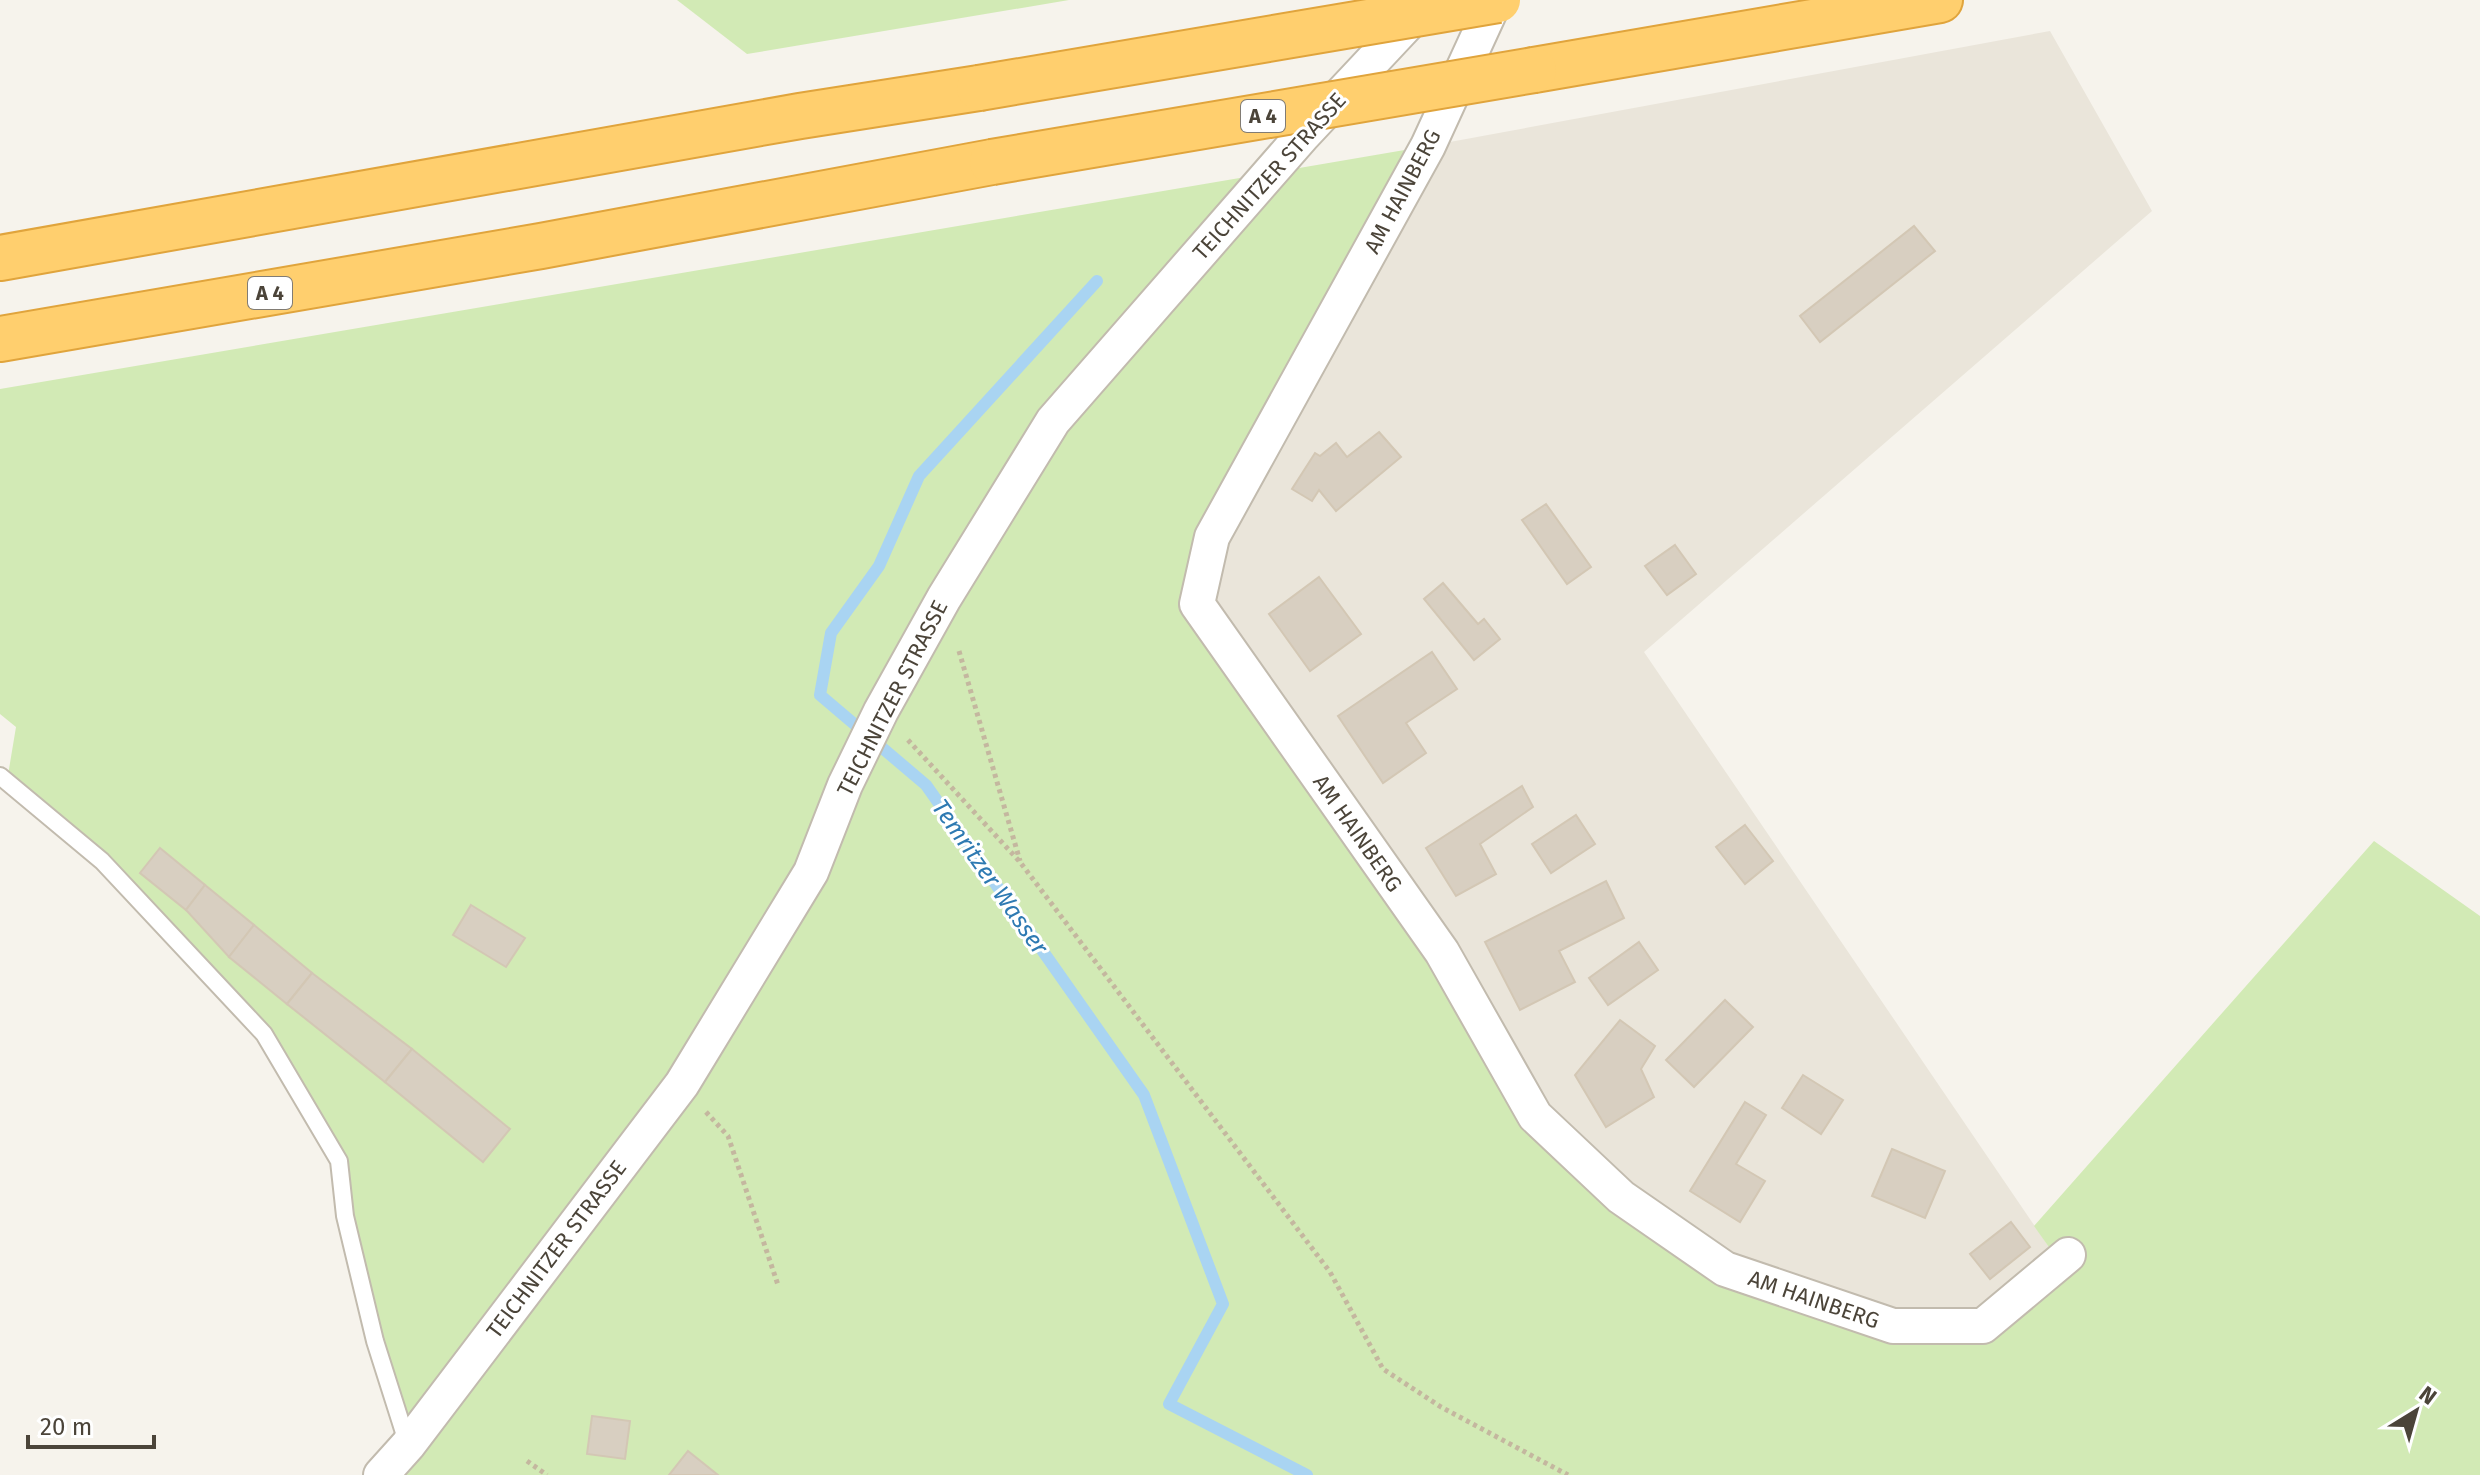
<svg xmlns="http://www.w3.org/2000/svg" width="2480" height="1475" viewBox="0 0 2480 1475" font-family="'Fira Sans',sans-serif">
	<rect width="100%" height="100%" fill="#f6f3ec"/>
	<path fill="#eae5da" d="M2050,31l102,180 -508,441 407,598 -55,56 -103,20 -168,-57 -190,-153 -338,-512 231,-458z"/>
	<g fill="#d2eab5">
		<path d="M677,0h392l-322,54z"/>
		<path d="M1428,146l-231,458 338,512 190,153 168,57 102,-20 56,-56 -17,-24 340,-385 106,75v559h-2099l27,-30 -69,-284 -75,-127 -162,-173 -95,-80 9,-54 -16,-13v-325z"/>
	</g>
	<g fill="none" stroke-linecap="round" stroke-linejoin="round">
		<path stroke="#a9d4f2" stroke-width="12" d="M1097,281l-178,195 -40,90 -48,67 -11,62 106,90 218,310 79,209 -54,100 138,71"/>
	</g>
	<g fill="#d8cfc1" stroke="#d3c7b4" stroke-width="2">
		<path d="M1914,226l21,25 -115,91 -20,-26z"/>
		<path d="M1379,432l22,25 -65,54 -17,-21 -7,11 -20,-12 23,-36 5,3 16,-13 11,14z"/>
		<path d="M1546,504l45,63 -24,17 -45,-64z"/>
		<path d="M1675,545l21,29 -29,21 -22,-29z"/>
		<path d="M1319,577l42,57 -51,37 -41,-57z"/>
		<path d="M1443,583l35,41 6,-5 16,20 -26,21 -50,-61z"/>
		<path d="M1432,652l25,37 -51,34 20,30 -43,30 -45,-67z"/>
		<path d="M1522,786l11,21 -53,37 16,30 -40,22 -30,-48z"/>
		<path d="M1576,815l19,29 -44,29 -19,-29z"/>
		<path d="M1745,825l28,36 -28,23 -29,-37z"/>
		<path d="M160,848l45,37 -19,25 -46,-37z"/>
		<path d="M1606,881l18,37 -65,33 16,31 -55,28 -35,-68z"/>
		<path d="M205,885l49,40 -25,32 -43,-47z"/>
		<path d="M471,905l54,33 -19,29 -53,-32z"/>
		<path d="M254,925l58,48 -25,31 -58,-47z"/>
		<path d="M1639,942l19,28 -50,35 -19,-27z"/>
		<path d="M312,973l100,76 -27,33 -98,-78z"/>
		<path d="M1725,1000l28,27 -59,60 -28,-27z"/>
		<path d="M1620,1020l35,26 -14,23 13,28 -48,30 -31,-52z"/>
		<path d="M412,1049l98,80 -27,33 -98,-80z"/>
		<path d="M1803,1075l40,25 -22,34 -39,-26z"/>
		<path d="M1745,1102l21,13 -30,49 29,17 -25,41 -50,-31z"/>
		<path d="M1892,1149l53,22 -20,47 -53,-22z"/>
		<path d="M2011,1222l19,25 -40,32 -20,-25z"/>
		<path d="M592,1416l38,5 -5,38 -38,-5z"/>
		<path d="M688,1451l30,24h-49z"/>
	</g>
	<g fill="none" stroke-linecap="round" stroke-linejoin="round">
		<defs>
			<path id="service" d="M0,776l102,85 162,173 75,127 6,55 30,125 33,104"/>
			<g id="minor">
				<path d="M1495,0l-67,146 -216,391 -15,67 245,348 93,164 86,81 104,72 168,57h90l85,-71"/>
				<path d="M381,1475l27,-30 274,-361 129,-212 34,-87 36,-74 63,-113 109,-177 250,-286 121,-129"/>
			</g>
			<g id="motorway">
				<path d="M1534,70l406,-70"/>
				<path d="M0,258l800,-142 179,-28"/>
				<path d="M0,339l541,-93 451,-84"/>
			</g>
		</defs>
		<use href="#service" stroke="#c2bbae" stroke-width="20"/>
		<use href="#minor" stroke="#c2bbae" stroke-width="38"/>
		<use href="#motorway" stroke="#e0a43c" stroke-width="48"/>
		<g stroke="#c4b79f" stroke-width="5" stroke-dasharray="4 4" stroke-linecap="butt">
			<path d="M959,651l61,210"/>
			<path d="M908,740l112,122 310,410 53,97 58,38 127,68"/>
			<path d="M706,1112l22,24 50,149"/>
			<path d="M527,1461l20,14"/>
		</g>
		<use href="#service" stroke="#fff" stroke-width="16"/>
		<use href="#minor" stroke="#fff" stroke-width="34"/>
		<use href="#motorway" stroke="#ffcf6e" stroke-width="44"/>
		<defs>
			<g id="motorway-bridge">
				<path d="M979,88l519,-88"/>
				<path d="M992,162l542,-92"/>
			</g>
		</defs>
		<use href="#motorway-bridge" stroke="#e0a43c" stroke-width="48" stroke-linecap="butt"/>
		<use href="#motorway-bridge" stroke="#ffcf6e" stroke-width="44"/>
	</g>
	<g text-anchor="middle" stroke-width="6" stroke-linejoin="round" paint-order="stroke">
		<g fill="#fff" stroke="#817c74" stroke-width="2">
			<rect x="1241" y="100" width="44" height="32" rx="6"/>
			<rect x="248" y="277" width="44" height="32" rx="6"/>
		</g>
		<g font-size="20" font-weight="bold" fill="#4b4439">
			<text x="1263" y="123">A 4</text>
			<text x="270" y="300">A 4</text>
		</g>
		<g font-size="22" fill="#4b4439" stroke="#fff">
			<text transform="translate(1269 176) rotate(-48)" y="8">TEICHNITZER STRASSE</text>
			<text transform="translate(1402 191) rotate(-62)" y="8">AM HAINBERG</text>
			<text transform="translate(892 698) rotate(-63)" y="8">TEICHNITZER STRASSE</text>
			<text transform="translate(1358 833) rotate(55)" y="8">AM HAINBERG</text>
			<text transform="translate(556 1249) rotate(-53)" y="8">TEICHNITZER STRASSE</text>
			<text transform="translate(1814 1299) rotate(19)" y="8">AM HAINBERG</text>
		</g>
		<g font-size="24" font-style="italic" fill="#2e7ab2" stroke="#fff">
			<text transform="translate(990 877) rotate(55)" y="8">Temritzer Wasser</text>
		</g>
	</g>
	<g transform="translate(2416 1411) rotate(37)" stroke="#ffffff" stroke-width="6" paint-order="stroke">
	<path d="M0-6L14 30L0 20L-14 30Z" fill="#4b4439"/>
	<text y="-12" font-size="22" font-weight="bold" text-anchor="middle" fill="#4b4439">N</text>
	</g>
	<path d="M28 1435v12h126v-12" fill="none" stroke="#4b4439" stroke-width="4"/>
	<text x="40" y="1435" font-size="24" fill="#4b4439" stroke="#ffffff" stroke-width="6" paint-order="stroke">20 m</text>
</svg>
